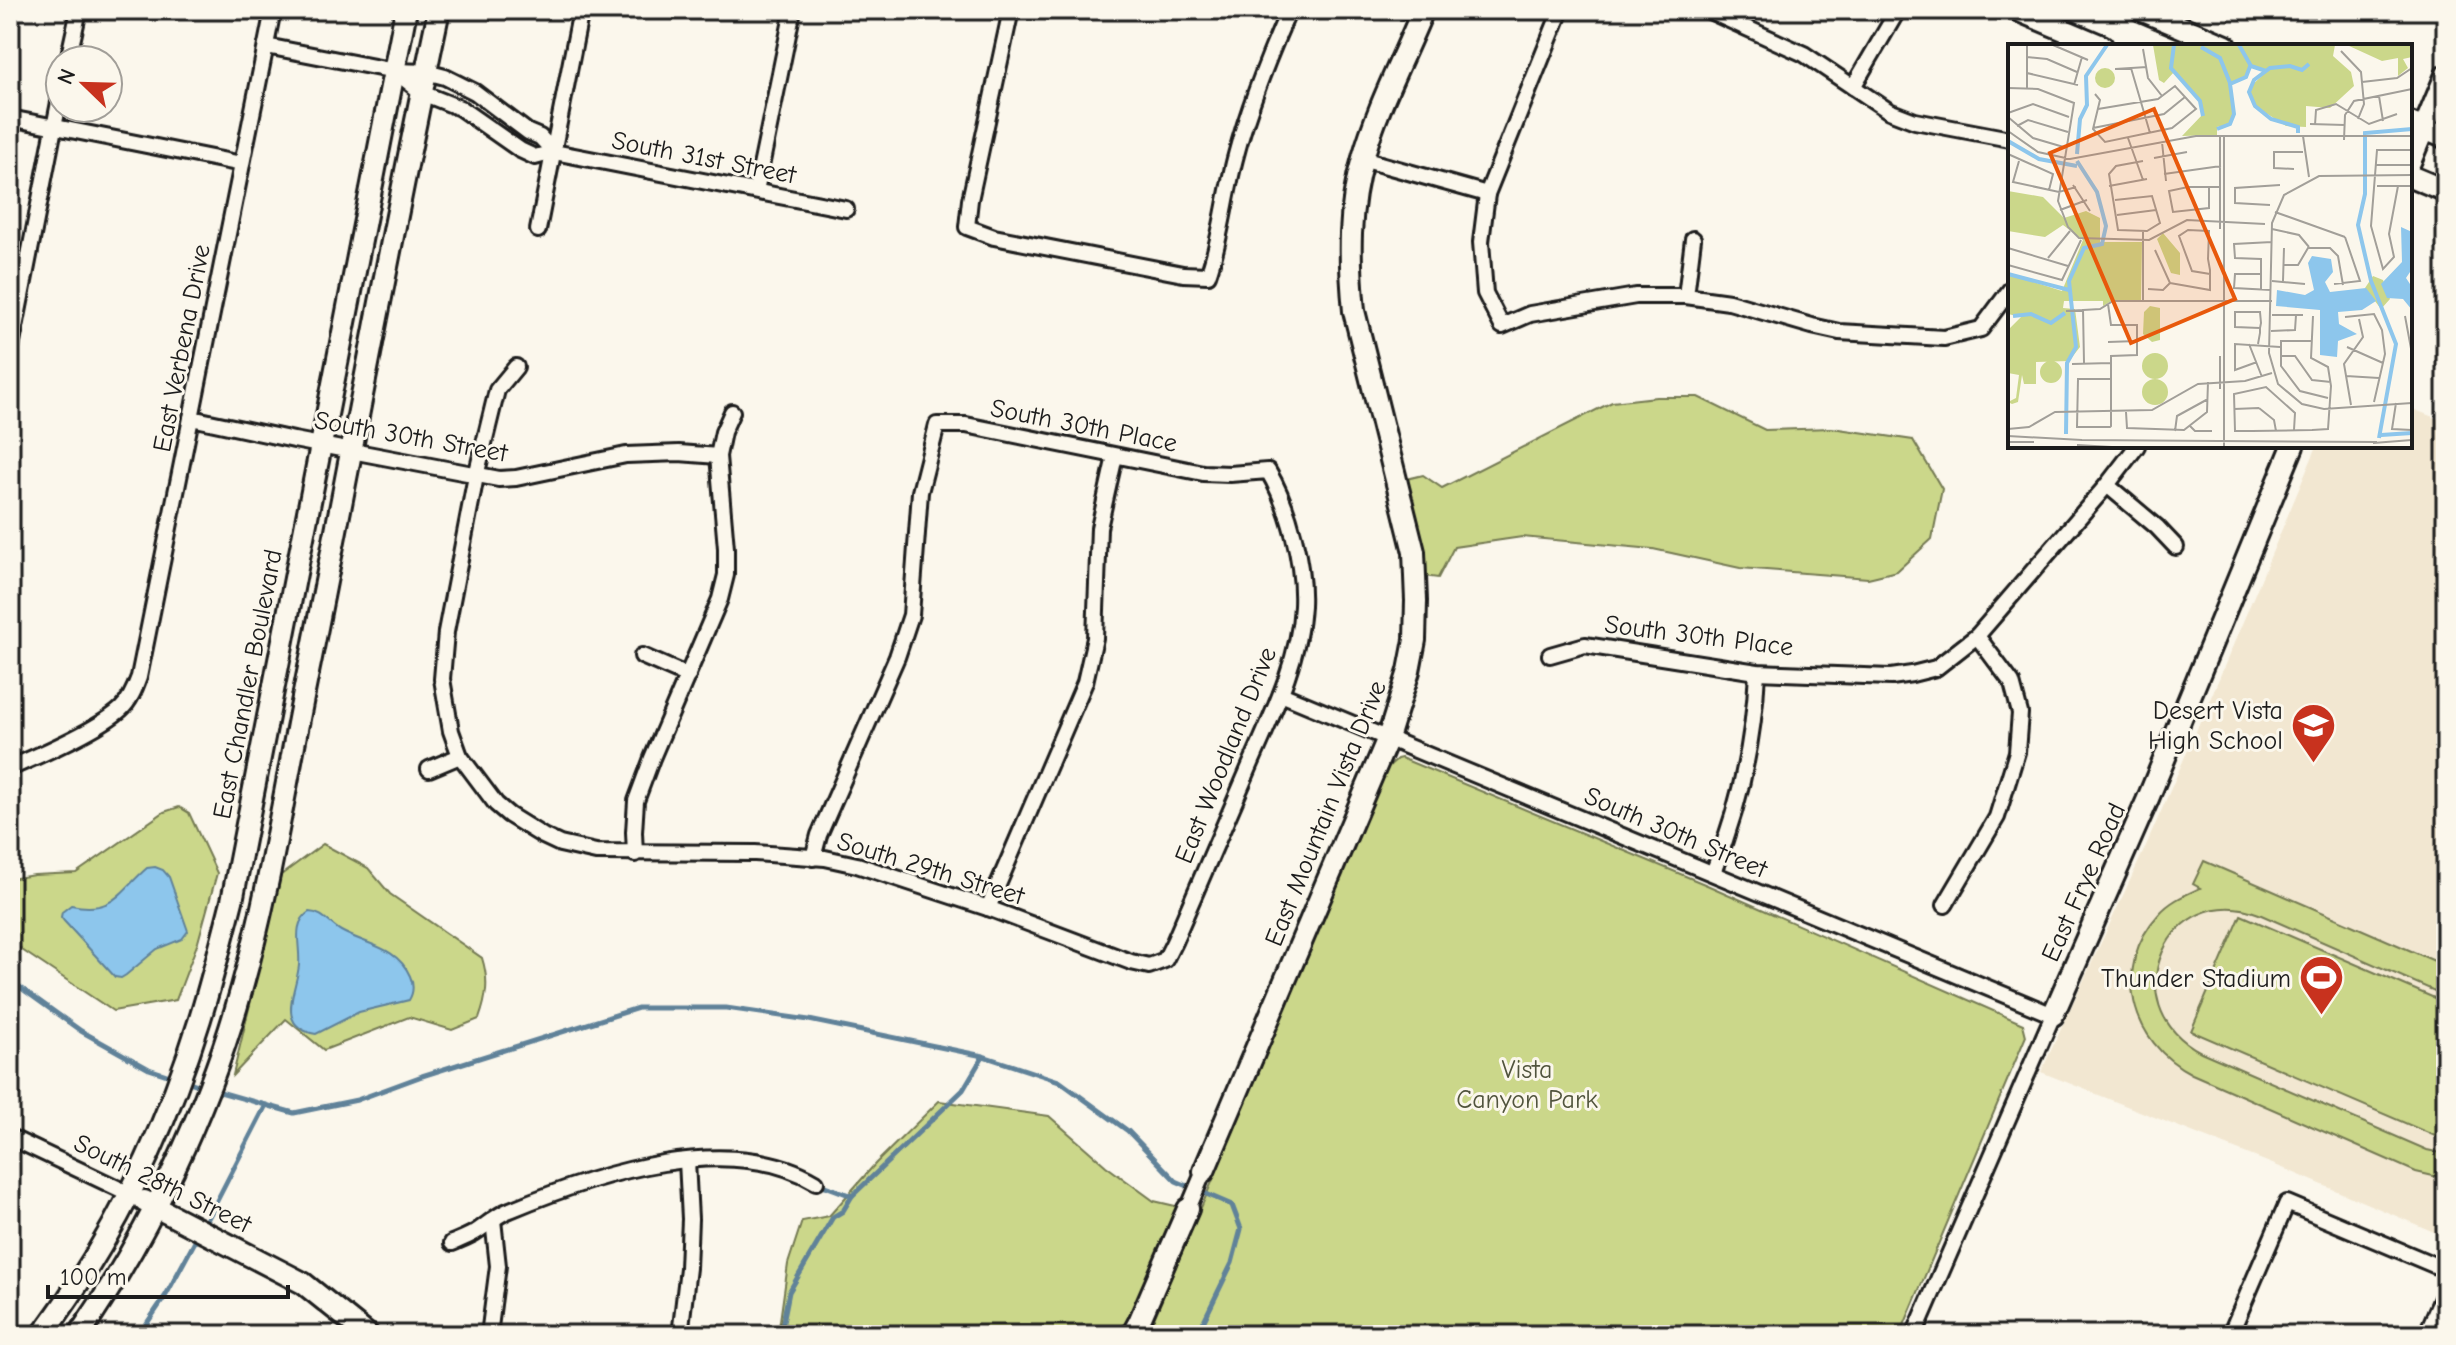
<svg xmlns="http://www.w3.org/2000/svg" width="2456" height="1345" viewBox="0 0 2456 1345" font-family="'Comic Neue',sans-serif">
	<rect width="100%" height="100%" fill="#fbf7ec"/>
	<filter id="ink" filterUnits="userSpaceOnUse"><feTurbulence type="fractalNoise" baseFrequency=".0125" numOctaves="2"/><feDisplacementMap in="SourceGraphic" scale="16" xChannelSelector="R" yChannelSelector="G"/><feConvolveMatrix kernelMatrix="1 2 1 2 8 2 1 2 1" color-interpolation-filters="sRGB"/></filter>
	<g filter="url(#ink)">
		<path fill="#f2e7d1" d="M2410,408l36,14v815l-161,-68 -244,-97 104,-224 73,-167 99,-235h93z"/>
		<g fill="#cbd78a" stroke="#747a53" stroke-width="2">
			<path d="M1656,397h42l67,33 67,-2 81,12 29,49 -10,50 -35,32 -29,7 -128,-10 -87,-19 -131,-12 -68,10 -16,31 -22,-3 -18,-94 25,-6 19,13 170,-86z"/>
			<path d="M1401,758l306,127 316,139 3,12 -126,299h-753l241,-568 9,-8z"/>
			<path d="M179,807l10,6 28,60 -19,69 -22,58 -63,11 -103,-69v-63l24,-4 42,-2 88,-61z"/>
			<path d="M323,844l45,24 22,26 92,64c7,22 5,39 -3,61l-27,11 -43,-13 -85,33 -38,-31 -53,56 48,-200z"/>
			<path d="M2204,861l242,105v30l-187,-82c-90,-35 -148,91 -58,138l226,98 19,4v25l-30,-7 -224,-98c-62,-31 -81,-108 -33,-160 11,-13 26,-19 41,-26l-7,-4z"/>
			<path d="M2241,915l205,88v127l-4,9 -251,-108z"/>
			<path d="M939,1101l110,15 57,50 48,35 34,8 -56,126h-354l10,-71 14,-43 27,-5 47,-53z"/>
		</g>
		<g fill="#8dc6ec" stroke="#608299" stroke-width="2">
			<path d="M155,867l8,3 6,7 19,54 -6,8 -25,10 -31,26 -5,3 -6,-1 -51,-56 -3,-4 1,-5 9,-7c43,9 48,-13 76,-37z"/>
			<path d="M309,912c14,0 21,13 32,19 25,14 56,15 69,45 4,9 4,16 -1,24l-50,12 -43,22c-42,-7 -19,-44 -17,-69 2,-18 -8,-41 10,-53z"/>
		</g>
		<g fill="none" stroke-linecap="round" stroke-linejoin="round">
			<g stroke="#608299" stroke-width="5">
				<path d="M10,980l71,51 68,38 24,8"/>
				<path d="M183,1080l21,7"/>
				<path d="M213,1090l81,23 63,-13 65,-24 216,-68h88l83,12 174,36 76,25 69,50 48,50 56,24 9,24 -9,34 -35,72"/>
				<path d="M817,1183l35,13 111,-106 20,-34"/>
				<path d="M203,1228l63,-123"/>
				<path d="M781,1332l8,-40 44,-75 10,-6 9,-15"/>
				<path d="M139,1335l27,-40 32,-59"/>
			</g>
			<defs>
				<g id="street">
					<path d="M1011,10l-41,190 -3,27 27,10 189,37 25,1c14,-39 17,-80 28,-120 13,-50 32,-97 53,-145"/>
					<path d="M1405,10l15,6"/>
					<path d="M1561,10l-74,184 -6,48 4,51 17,33 28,-12 106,-18h50l43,6 83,24 27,6 105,6 37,-9 29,-39"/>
					<path d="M1707,10l97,44 85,57 26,10 95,18"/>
					<path d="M266,46l129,25 31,1 19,5 30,15 53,40 12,5 14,15"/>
					<path d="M68,60l11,-50"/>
					<path d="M395,71l27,22 38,15 60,42 15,7 19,-5 292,57"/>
					<path d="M1853,87l45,-77"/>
					<path d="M10,118l232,46"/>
					<path d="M1362,159l125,35"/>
					<path d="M756,191l37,-181"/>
					<path d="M538,230l43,-220"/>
					<path d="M1686,296l7,-57"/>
					<path d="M10,353l50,-256"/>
					<path d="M516,367l-19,23 -21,86 -30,156 -4,47 9,52 9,25 36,48 13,11 34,21 17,8 36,8 159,1 70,5 32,7 131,43 143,54 18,4 16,-6 9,-18c25,-58 50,-116 75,-174 22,-51 50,-106 53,-162 2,-42 -13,-100 -34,-135l-38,3 -27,-1 -237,-48h-29l-17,67 -9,123 -14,42 -78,178 -6,23"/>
					<path d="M191,418l103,22 205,39 17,-1 110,-23 53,-2 39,3"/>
					<path d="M2107,485l50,42 19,20"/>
					<path d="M1550,655l35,-10 172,27 134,5 21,-3 24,-6 41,-32 130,-151 30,-39"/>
					<path d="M642,656l46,20"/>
					<path d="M1281,694l772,321 -139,320"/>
					<path d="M10,768c28,-12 89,-39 111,-59 9,-8 14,-21 18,-32l134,-667"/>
					<path d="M429,769l31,-13"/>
					<path d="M635,854l-1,-22 2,-31 16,-43 68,-159 6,-24v-27l-8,-92 5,-24 9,-20"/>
					<path d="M1713,873c26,-65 41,-131 44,-201"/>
					<path d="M1945,905l52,-88 20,-65 3,-39 -8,-30 -35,-47"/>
					<path d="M988,908l97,-226 10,-44 4,-110 16,-72"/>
					<path d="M10,1137l120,57"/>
					<path d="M1188,1209l16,-38"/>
					<path d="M452,1243c7,-3 15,-6 22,-10 12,-7 22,-18 36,-23 87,-36 219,-80 306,-28"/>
					<path d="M489,1335l9,-69 -5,-46"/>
					<path d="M680,1335l8,-67 2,-49 -3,-58"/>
					<path d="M2230,1335l57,-132 159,67"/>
					<path d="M2426,1335l20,-46"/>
				</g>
				<g id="secondary">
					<path d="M2017,10l85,36"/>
					<path d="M2141,10l85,36"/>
					<path d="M2410,123l36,15"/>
					<path d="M2410,162l36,-87"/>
					<path d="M2410,176l36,15"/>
					<path d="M2053,1015l94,-214 146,-355"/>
					<path d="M1204,1171l184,-433 21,-67 6,-31 1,-39 -2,-49 -60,-241c-5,-52 -6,-103 9,-153 14,-51 40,-99 60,-148"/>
					<path d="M144,1201l159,82 65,52"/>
					<path d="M42,1335c71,-95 123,-203 158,-316 12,-39 22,-79 32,-118l174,-891"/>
					<path d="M79,1335c69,-100 130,-227 162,-344 31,-109 47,-223 70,-333 43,-216 82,-433 128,-648"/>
					<path d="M1132,1335l7,-13 49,-113"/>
				</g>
			</defs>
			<use href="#street" stroke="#1c1c1c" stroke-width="20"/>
			<use href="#secondary" stroke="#1c1c1c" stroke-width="26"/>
			<use href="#street" stroke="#fbf7ec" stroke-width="14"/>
			<use href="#secondary" stroke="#fbf7ec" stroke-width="20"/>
		</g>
	</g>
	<defs>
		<symbol id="school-pin" viewBox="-11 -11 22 30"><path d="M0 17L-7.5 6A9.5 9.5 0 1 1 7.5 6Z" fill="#c8321e" stroke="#fbf7ec"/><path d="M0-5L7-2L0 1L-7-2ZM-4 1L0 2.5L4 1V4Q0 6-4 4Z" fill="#fff"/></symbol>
		<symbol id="stadium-pin" viewBox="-11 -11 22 30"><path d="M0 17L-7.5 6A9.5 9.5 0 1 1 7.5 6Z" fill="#c8321e" stroke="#fbf7ec"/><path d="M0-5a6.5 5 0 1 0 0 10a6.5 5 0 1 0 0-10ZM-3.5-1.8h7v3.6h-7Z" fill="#fff"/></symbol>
	</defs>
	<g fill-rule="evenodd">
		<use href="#school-pin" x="2288" y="700" width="51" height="69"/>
		<use href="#stadium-pin" x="2296" y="952" width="51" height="69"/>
	</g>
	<g text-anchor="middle" stroke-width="6" stroke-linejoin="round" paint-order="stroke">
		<g font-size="26" fill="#1c1c1c" stroke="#fbf7ec">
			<text transform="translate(704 157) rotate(11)" y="9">South 31st Street</text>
			<text transform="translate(181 348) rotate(-79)" y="9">East Verbena Drive</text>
			<text transform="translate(1084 425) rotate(11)" y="9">South 30th Place</text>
			<text transform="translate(411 436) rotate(10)" y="9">South 30th Street</text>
			<text transform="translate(1699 635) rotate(7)" y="9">South 30th Place</text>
			<text transform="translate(247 684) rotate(-79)" y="9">East Chandler Boulevard</text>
			<text transform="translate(1225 755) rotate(-68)" y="9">East Woodland Drive</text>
			<text transform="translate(1325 813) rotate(-68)" y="9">East Mountain Vista Drive</text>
			<text transform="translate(1676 832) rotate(23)" y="9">South 30th Street</text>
			<text transform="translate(931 868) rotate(17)" y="9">South 29th Street</text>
			<text transform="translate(2083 882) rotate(-66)" y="9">East Frye Road</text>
			<text transform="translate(163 1183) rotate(26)" y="9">South 28th Street</text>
		</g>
		<g font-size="26" fill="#1c1c1c" stroke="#fbf7ec" text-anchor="end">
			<text x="2283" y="719">Desert Vista<tspan x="2283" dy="30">High School</tspan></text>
			<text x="2291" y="987">Thunder Stadium</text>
		</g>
		<g font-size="26" fill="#51543d" stroke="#fbf7ec">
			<text x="1527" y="1078">Vista<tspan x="1527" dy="30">Canyon Park</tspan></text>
		</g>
	</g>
	<g transform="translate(2008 44)">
		<rect width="404" height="404" fill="#fbf7ec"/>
		<path d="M145,1h182l-2,11 18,16 3,14 -24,22 -24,-2v21l-20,-1 -34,-22 -2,-17 16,-15 -15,-6 -5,12 -15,7 4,29 -5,10 -13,3v8l-35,1 21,-22 -3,-13 -26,-29 -10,11 -5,-3zM339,1h65v12l-9,2 5,9 -10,8v-18l-16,3zM87 34a10 10 0 1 1 20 0a10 10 0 1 1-20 0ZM0,147l35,6 21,21 22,-7 14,7v24h42l-1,58h-28l-10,6v-5h-39l-1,7 12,1 5,38 -11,14 -33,1v22h-12l-2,-9 -4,27 -6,2 -4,-2 8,-4 3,-23 -11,-2v-43l13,-13 -13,-3v-40l54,17 21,-51 -20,-15 -18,12 -37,-6zM155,189l17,20v22l-9,-2 -14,-34zM365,232l10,4 7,19 -9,10 -16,-21zM142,262l10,2v32l-8,2 -9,-8 1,-22zM134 322a13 13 0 1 1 26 0a13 13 0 1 1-26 0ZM32 328a11 11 0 1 1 22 0a11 11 0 1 1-22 0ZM134 348a13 13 0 1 1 26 0a13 13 0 1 1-26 0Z" fill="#cbd78a"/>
		<path d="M393,183l11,5v37l-6,9 6,9v23l-9,-11 -16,-1 -6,-14 21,-22zM304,212l19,3 2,13 -8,10 5,10 36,-4 10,13 -14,9 -24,2 1,12 18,10 -19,7 -1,16 -17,-2v-45l-44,-4 1,-16 28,5 9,-5 -6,-27z" fill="#8dc6ec"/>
		<path fill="none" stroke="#8dc6ec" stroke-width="4" d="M166,1l-3,23 29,33 3,15M231,1l12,21 15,5M193,3l19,11 10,25M209,85l13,-5 4,-10 -4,-30 16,-7 5,-13M290,89v-6l-27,-8 -16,-13 -6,-14 5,-12 16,-12 20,-2 12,4 7,-6M0,97l31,18 38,7M69,110l3,-35 7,-14 -1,-29 21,-31M0,230l61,16M5,272l18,-2 20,9 14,-10M58,390l1,-71 9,-16 -7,-66 15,-33 18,-4 4,-18 -9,-34 -20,-31M373,391l31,-2M371,394l17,-94 -25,-63 -13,-56 7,-31v-61l47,-4"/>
		<path fill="none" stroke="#a29f99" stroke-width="2" d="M45,1l35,15M135,5l5,29 14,18M333,7l20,21 3,32 -6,15M19,13l20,2 30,13M123,24l19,65M107,25l32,-2M19,29l51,12M354,38l35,-4 15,-10M66,41l8,-28M0,44l30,1 36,14 -16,98 10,26 11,11 70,2 38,-20 78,4M19,45v-44M87,50l5,6 -7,29 12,13 67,-14 24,-19 -21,-23 -17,13 -60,10M371,52l4,25M0,69l25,-9 36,13M0,73l25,21 34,10M302,80l35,1M307,81l1,-15 20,-6 33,20 28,-10M9,82l11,-6 40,12M85,84l71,-14 21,-17M0,87l30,21 32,7 126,-23h216M212,92v93M295,92l6,41M120,94l15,42M336,96l1,-25 9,-14 58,-12M154,98l4,39M0,110l45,20 -4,16M146,114l33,-6M11,117l-6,21 46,10 17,-5M368,121h36M286,125l-20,-1v-16h29M156,130l57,-8M404,131l-93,1 -35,19 -12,28 -3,130 9,31 24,20 22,5 88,-6M65,141l17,26M101,142l38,-7M369,142h35M390,142l-9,48 5,23 -11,12 -12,-43 6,-76h35M201,143v21l-36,4 -4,-21 19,-4h32M107,156l37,-4 8,27 -13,8 -29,-1 -9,-56 7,-8 27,-5M262,161l-35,-2v-15l45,-3M52,166l27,-10M267,168l70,25M109,171l39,-5M264,185l27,6 10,12M135,187v70M0,204l60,18M147,206l15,33M40,214l22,-27M0,221l54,15 19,-40M275,221h15l10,-17h22l8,8 5,29M253,230h-26l-1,14 37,2M264,237l33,3M275,237l1,-33M162,239l40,7v-20l-2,-11 1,-28 -21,-1 -9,6 13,35 18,3M326,240l26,-3 -15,-44M140,245l15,1 7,-7M253,246v-31l-26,-1 -1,-14 38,-2M100,260l3,21h26v30l-26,1v70l-1,1h-33l1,-48h33M75,265l1,54M58,267l34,-2 13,-8h159M264,271h31M397,272l7,38M337,273l29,-3 8,16 3,24 -11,48M263,287l24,-1 1,-15M303,297h-30v25l19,25 28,7M100,298l29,-1M241,300l13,33M250,300l2,-11v-5l1,-5 -1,-11h-25v15l25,1M339,303l36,16M212,312v33M272,312h15l17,24 19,2M249,318l-22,8v-26l45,3M64,320l39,-1M338,332l33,2M388,359l-4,26 20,1M343,361l-7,-41 19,-27 -4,-18M251,364l15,12 2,11M226,365l25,-1M118,368l1,16 57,2 23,-18 1,-30M182,382l5,5h17M0,385l21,-2 26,-15 97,-2 46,-26 47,-3 27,-8M286,386l1,-17 -29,-26 -32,7 1,37h17l60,-1 16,-1 3,-43 -3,-19 -17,-9 2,-42M167,387l2,-15 31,-17M0,392l74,4M72,396l297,2M0,398h26M365,399l39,-3M69,401l35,2M216,403v-311"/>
		<path fill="#e8590c" fill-opacity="0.15" stroke="#e8590c" stroke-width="4" d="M146,65l81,190 -104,44 -81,-190z"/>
		<rect width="404" height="404" fill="none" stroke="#1c1c1c" stroke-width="4"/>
	</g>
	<rect width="2456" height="1345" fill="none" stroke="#fbf7ec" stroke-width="40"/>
	<rect x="20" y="20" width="2416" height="1305" fill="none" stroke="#1c1c1c" stroke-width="3" filter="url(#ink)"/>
	<g transform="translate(84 84) rotate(293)"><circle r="38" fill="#fbf7ec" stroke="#a29f99" stroke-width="2"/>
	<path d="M0-6L14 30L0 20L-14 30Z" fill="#c8321e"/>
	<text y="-12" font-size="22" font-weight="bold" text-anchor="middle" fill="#1c1c1c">N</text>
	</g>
	<path d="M48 1285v12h240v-12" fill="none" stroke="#1c1c1c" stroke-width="4"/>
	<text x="60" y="1285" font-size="24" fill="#1c1c1c" stroke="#fbf7ec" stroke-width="6" paint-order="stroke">100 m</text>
</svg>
